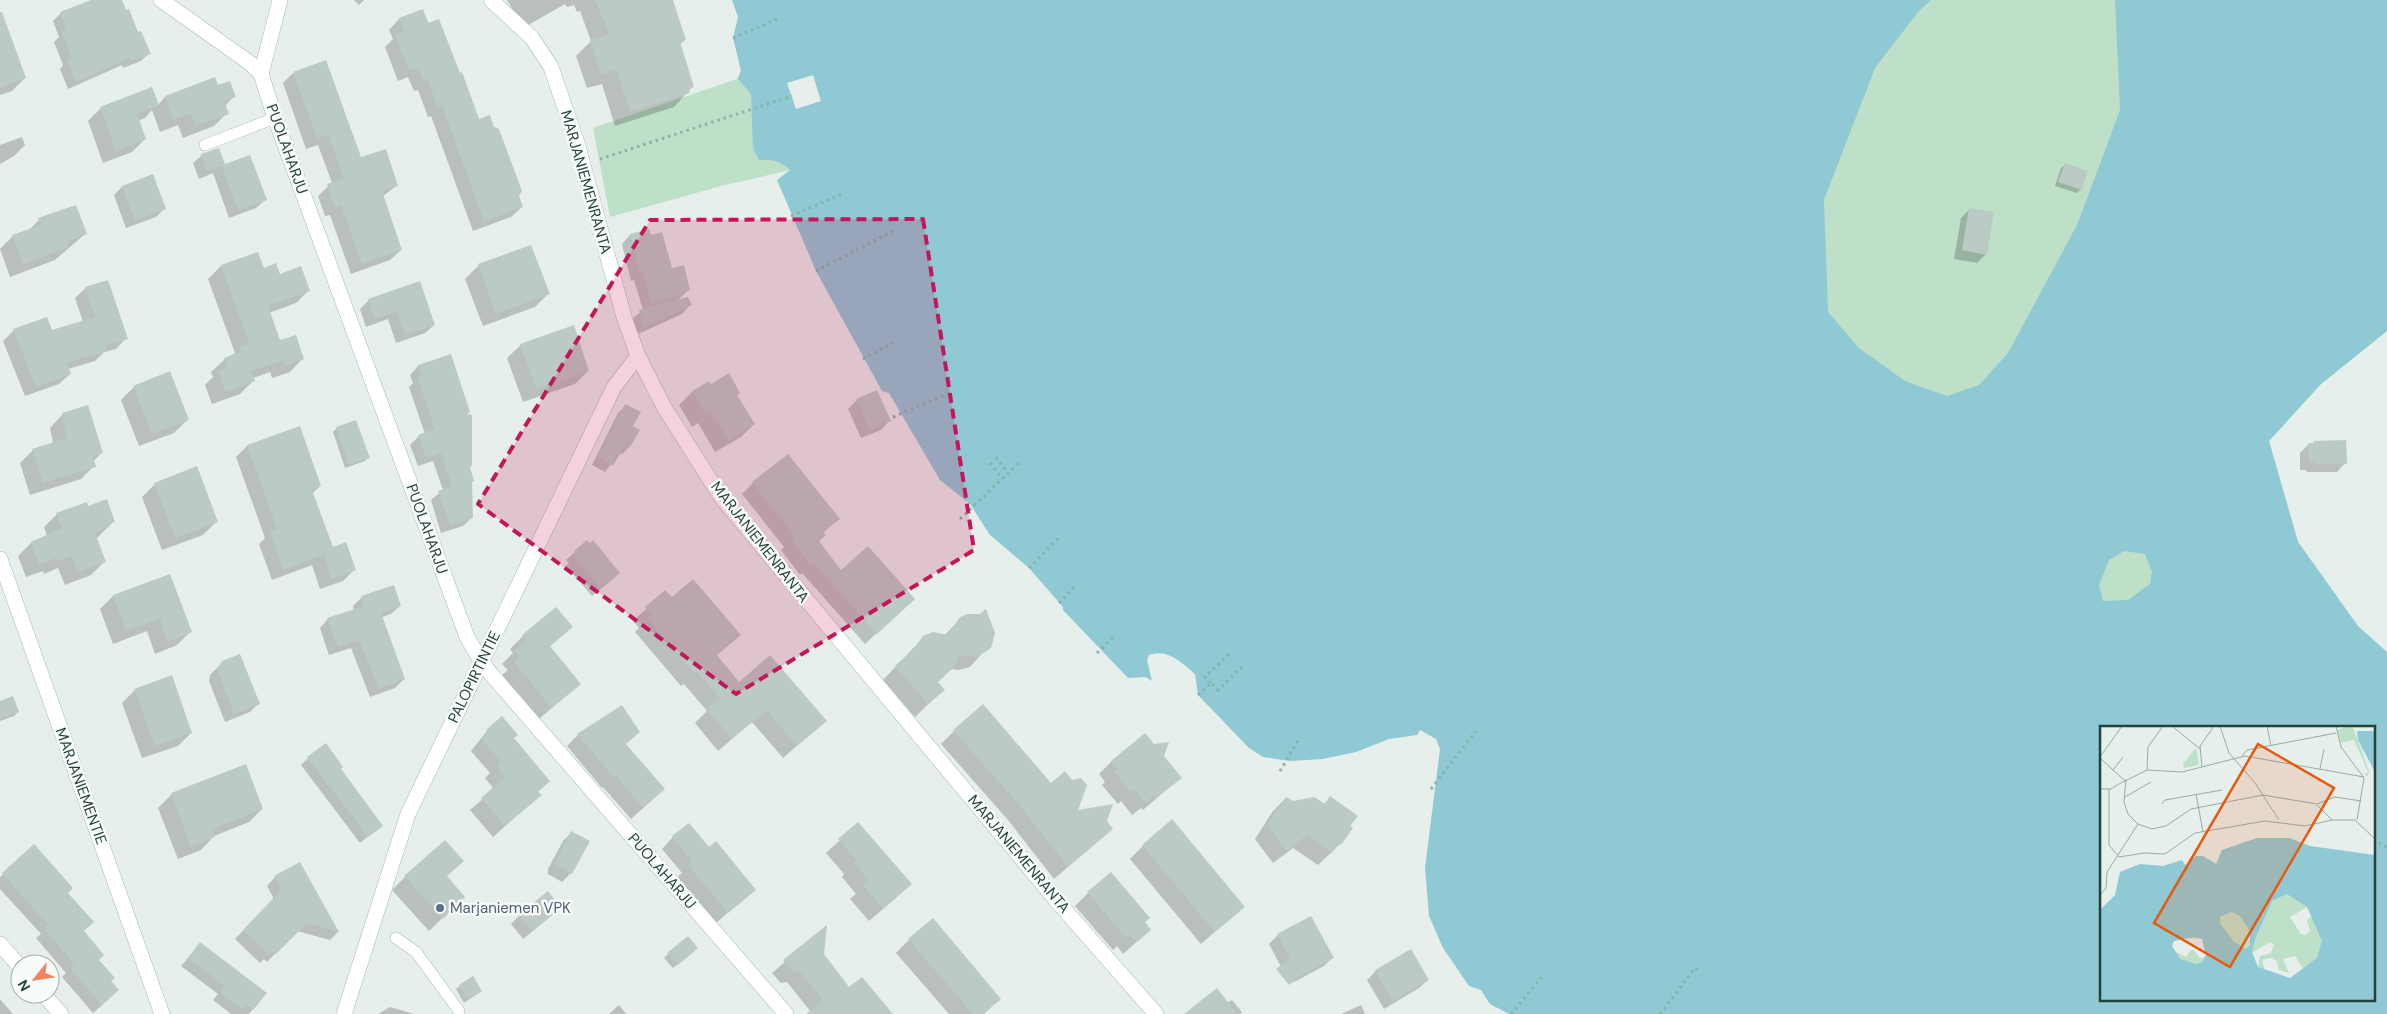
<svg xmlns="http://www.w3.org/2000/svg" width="2387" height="1014" viewBox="0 0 2387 1014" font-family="'DM Sans',sans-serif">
	<rect width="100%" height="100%" fill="#e6efeb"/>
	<g fill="#bfe0c8">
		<path d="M1363,0h875l149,331 -66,53 -52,57 29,101 39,54 -202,40 -272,-251z"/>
		<path d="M737,56l54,114 -66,15 -115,32 -17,-89 144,-49 4,-8z"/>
	</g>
	<path fill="#8ec9d4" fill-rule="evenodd" d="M732,0h1199l-13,12 -43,56 -51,132 4,112 31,36 46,33 42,15 32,-11 29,-32 69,-128 43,-115 -5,-110h272v331l-66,53 -52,57 29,101 60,84 29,26v362h-878l-19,-10 -9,-14 -12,-4 -26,-38 -14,-32 -4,-48 15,-119 -4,-10 -16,-9 -3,5 -28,4 -33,13 -33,7 -33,2 -27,-4 -14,-9 -51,-53 -3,-21c-13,-11 -27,-26 -46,-19l-2,5 5,21 -6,-4 -18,1 -65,-68v-3l-34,-39 -39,-33 -20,-31 -30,-24 -51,-87 -7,-2 -66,-120 -39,-91 13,-10c-10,-9 -17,-11 -31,-10l-6,-12 -2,-54 -13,-15 3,-9 -8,-32 5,-21zM2124,551l21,3 7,18 -2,12 -22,16 -25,1 -4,-16 10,-25zM2101,728h272v272h-272z"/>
	<path fill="#e6efeb" d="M813,75l8,26 -25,8 -9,-26z"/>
	<g fill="#0003">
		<path d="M99,0h21l29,53 -8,8 -18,7 -1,-3 -54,24 -8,-20 3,-4 -9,-23 5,-5 -6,-16 8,-8z"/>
		<path d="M354,0h10l-5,5z"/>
		<path d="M507,0h156l22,40 -6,5 13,42 -18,20 -59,19 -13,-42 -15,4 -11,-32 15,-15 -11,-30 -3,1 -3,-7 -7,2 -2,-3 -42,24z"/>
		<path d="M422,10l100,197 -11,10 -38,14 -42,-115 -3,1 -10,-27 -4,1 -6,-14 -10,4 -13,-34 8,-8 -4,-9 10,-11z"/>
		<path d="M0,34l25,44 -13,13 -12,4z"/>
		<path d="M293,73l67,86 37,26 -15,12 19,53 -11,10 -39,14 -21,-59 -5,1 -7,-20 14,-13 -14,-38 -12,4 -23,-66z"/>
		<path d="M215,78l3,8 16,10 -9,10 2,7 -13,13 -31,12 -5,-13 -18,7 -8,-22 -7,8 -7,3 7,18 -13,13 -29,11 -15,-42 13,-13 57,-3 7,-8z"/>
		<path d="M22,137l3,8 -11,11 -14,8v-19z"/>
		<path d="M202,155l22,11 41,34 -9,8 -27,10 -16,-45 -14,6 -6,-16z"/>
		<path d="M2065,165l16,24 -4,4 -22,-7 6,-18z"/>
		<path d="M122,187l42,22 -8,8 -30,11 -12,-33z"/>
		<path d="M1969,210l17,44 -9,9 -23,-4 7,-41z"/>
		<path d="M39,220l46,14 -30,26 -45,17 -10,-28 13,-13 15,-5z"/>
		<path d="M648,230l23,40 18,19 -12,12 13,4 -8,9 -46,21 -5,-15 12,-10 -9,-30 -3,1 -9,-37 8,-9z"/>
		<path d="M530,246l18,48 -13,13 -52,19 -18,-47 13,-13z"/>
		<path d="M257,253l6,16 46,21 -13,13 -27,10 11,29 23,16 -13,14 -18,6 -2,-6 -17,6v3l-13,13 -28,10 -7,-19 8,-8 -2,-5 14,-13 10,-6 -27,-74 13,-13z"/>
		<path d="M86,288l40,50 -10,11 -12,3 -9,9 -27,8 2,5 -11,10 -34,12 -22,-55 11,-11 37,2 32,-10 -8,-24z"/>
		<path d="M369,300l65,25 -9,8 -29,10 -8,-24 -22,8 -6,-18z"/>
		<path d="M521,345l67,26 -13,13 -52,18 -16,-44z"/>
		<path d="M418,366l51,46 -3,3 6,102 -9,9 -22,7 -10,-33 12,-10 -10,-29 -15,5 -8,-21 9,-9 6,-2 -16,-47 4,-4 -3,-8z"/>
		<path d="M709,383l2,3 25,9 18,29 -13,13 -26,15 -17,-29 -6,4 -13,-22 13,-13z"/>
		<path d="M134,387l53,33 -13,13 -35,13 -18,-46z"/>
		<path d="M857,400l32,21 -8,9 -20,8 -13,-29z"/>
		<path d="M625,406l7,21 -3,20 -7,7 -3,-1 -14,19 -13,-7 26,-52z"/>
		<path d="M63,414l39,38 -9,10 1,4 -13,13 -51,16 -10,-32 13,-13 20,-7 -3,-15z"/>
		<path d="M299,428l21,58 -8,8 20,54 22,22 -11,11 -23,8 -8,-24 -40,15 -13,-36 6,-6 -29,-81 11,-11z"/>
		<path d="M337,428l32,29 -4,4 -20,7 -12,-36z"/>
		<path d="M2315,442l30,21 -8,9h-30l-1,-2h-6v-17l9,-9z"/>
		<path d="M753,483l82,38 -12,12 2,2 -7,7 23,29 73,28 -49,45 -63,-71 -2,2 -19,-25 3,-3 -42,-53z"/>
		<path d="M155,484l61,38 -13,13 -41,15 -20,-53z"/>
		<path d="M57,514l57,7 -18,18 8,23 -13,13 -26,10 -7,-17 -14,6 -1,-3 -17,6 -8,-21 13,-13 16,-7 -3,-9z"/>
		<path d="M587,541l23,40 -18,15 -26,-30 3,-3 -3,-3z"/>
		<path d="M665,592l6,7 68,36 -23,21 23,28 86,37 -42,37 -31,-36 -34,29 -23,-28 12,-12 -23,-27 -3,2 -46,-54 4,-4 -6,-7z"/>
		<path d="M113,596l77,36 -13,13 -22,9 -8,-23 -34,13 -13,-35z"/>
		<path d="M361,598l39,8 -9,8 -9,3 22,62 -9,9 -25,9 -19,-49 -22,7 -9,-27 8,-9 26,-9 -1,-4z"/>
		<path d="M961,618l32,23 -23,26 -11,3 -9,-1 -14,13 7,8 -28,27 -32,-37 41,-43 21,-2z"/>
		<path d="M571,627l-22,20 30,37 -41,36 -37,-44 7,-6 -6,-6 11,-11 -3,-4 13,-13z"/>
		<path d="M223,662l35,42 -8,8 -25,10 -16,-41 1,-6z"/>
		<path d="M135,690l56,43 -13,13 -36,12 -20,-55z"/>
		<path d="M0,703l18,9 -4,4 -14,5z"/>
		<path d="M487,731l26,8 27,56 -47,42 -23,-27 24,-21 -9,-11 5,-5 -19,-22z"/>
		<path d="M954,731l122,81 29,10 7,7 -58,50 -46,-59 -67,-76z"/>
		<path d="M578,735l47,10 39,44 -33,30 -28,-32 -1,1 -35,-42z"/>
		<path d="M1163,757l17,21 -37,32 -2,-2 -9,7 -11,-14 -3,3 -16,-19 3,-3 -6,-8 13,-13z"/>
		<path d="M308,758l73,68 -21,17 -59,-78z"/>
		<path d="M245,766l17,43 -13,13 -35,14 -13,14 -23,9 -20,-51 13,-13z"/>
		<path d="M1286,798l7,5 30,2 7,-7 19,28 -9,18 -22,21 -25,-17 -20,15 -18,-24 18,-28z"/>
		<path d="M858,824l39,73 -28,24 -19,-22 6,-5 -14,-17 2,-3 -18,-21z"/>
		<path d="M571,833v40l-9,9 -14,-8v-5l15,-28z"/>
		<path d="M673,837l36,12 45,41 -38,33 -39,-46 5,-4 -20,-24z"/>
		<path d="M34,846l32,47 16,38 28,50 -1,18 -16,14 -31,-36 4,-4 -30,-35 5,-4 -41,-45v-12z"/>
		<path d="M1143,846l100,61 -42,37 -71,-85z"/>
		<path d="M300,863l38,69 -8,8 -33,-9 -30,31 -3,-3 -4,4 -25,-24 39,-40 -7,-13 8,-9z"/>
		<path d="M405,877h41l18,20 -35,34 -37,-41z"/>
		<path d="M1088,893l56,29 6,8 -27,24 -6,-8 -4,4 -38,-44z"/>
		<path d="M520,915l31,1 -28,23 -12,-15z"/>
		<path d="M825,928l-3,26 26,35 34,25h-73l2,-2 -24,-30 -6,1 -9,-10z"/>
		<path d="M1278,935l54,23 -8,8 -30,16 -4,-8 -4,2 -17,-32z"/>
		<path d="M909,940l90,59 -15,15h-35l-53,-61z"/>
		<path d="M200,944l65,49 -16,21h-18l-18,-14 5,-6 -37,-28z"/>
		<path d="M1410,950l18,30 -9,8 -35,21 -17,-29 9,-9z"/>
		<path d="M693,952l-20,16 -9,-10 4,-4z"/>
		<path d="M460,986l21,5 -17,12 -8,-14z"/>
		<path d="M0,999l13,15h-13z"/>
		<path d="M1232,1000l10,12 -2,2h-52l39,-11z"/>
		<path d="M619,1005l7,9h-17z"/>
		<path d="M1361,1005l4,9h-24z"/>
		<path d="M390,1007l24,7h-36z"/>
	</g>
	<g fill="#bbcac4">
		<path d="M91,0h31l4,10 3,-1 9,23 3,-1 10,23 -20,7 -1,-3 -54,24 -9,-22 5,-2 -10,-25 5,-2 -7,-19z"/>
		<path d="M595,0h78l13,40 -6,2 14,45 -6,2 2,4 -60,19 -14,-42 -15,4 -11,-34 19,-6z"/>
		<path d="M423,9l5,14 11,-4 21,54 2,-1 17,47 11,-4 4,12 5,2 23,62 -3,5 4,11 -39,14 -42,-115 -4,2 -10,-28 -4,1 -5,-13 -10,3 -14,-36 9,-3 -5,-14z"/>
		<path d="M0,12h2l24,66 -26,10z"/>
		<path d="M326,60l35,97 25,-8 12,37 -16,5 20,59 -40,14 -21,-59 -6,2 -8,-23 17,-5 -16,-44 -11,4 -24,-67z"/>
		<path d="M215,77l3,8 12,-4 6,16 -12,4 5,13 -33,12 -5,-13 -18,7 -8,-24z"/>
		<path d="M152,87l7,18 -22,9 9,25 -30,12 -16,-44z"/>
		<path d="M219,148l6,16 25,-9 17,45 -29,10 -16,-44 -15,5 -6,-17z"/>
		<path d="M2065,163l23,8 -6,19 -24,-8z"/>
		<path d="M153,174l13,35 -31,11 -13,-34z"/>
		<path d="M76,205l11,29 -20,8 2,5 -46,17 -11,-29 29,-10 -3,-7z"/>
		<path d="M1969,208l25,4 -7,43 -25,-5z"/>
		<path d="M649,229l2,6 11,-3 10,36 12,-3 6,25 -7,2 1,3 -33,8 -8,-31 -3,1 -10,-39z"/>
		<path d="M531,245l19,49 -54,20 -18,-50z"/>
		<path d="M258,252l6,16 12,-5 4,11 21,-8 9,25 -42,15 12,34 16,-5 8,24 -19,7 -2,-6 -32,11 4,10 -30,11 -7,-21 9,-3 -3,-10 17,-6 -2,-5 10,-4 -28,-78z"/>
		<path d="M108,280l20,59 -22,6 1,6 -40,12 4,11 -35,13 -23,-58 34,-12 5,13 43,-13 -10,-30z"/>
		<path d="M420,281l15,44 -30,10 -8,-24 -22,8 -7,-20z"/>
		<path d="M688,297l4,8 -48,22 -5,-17z"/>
		<path d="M574,325l15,46 -53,18 -16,-45z"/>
		<path d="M451,354l19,58 -4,2 6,1v51l-2,1 4,14 -2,1 1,36 -23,7 -12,-34 14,-5 -11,-33 -15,5 -8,-23 17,-6 -18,-52 5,-1 -4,-11z"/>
		<path d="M170,371l19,49 -37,14 -19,-48z"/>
		<path d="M729,373l11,20 -3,2 18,29 -26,16 -18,-29 -5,4 -14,-24 17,-10 2,3z"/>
		<path d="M877,390l14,31 -21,9 -14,-31z"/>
		<path d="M625,404l16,8 -8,14 7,4 -10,17 -5,-2 -12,21 -15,-9z"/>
		<path d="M88,405l15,48 -10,3 3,11 -53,16 -11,-34 35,-11 -5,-25z"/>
		<path d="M356,420l14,38 -21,7 -13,-38z"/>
		<path d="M300,426l21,60 -9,4 21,57 13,-5 10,28 -25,9 -7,-24 -41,15 -13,-38 7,-3 -30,-84z"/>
		<path d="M2346,440l1,24h-32v-2h-6l-1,-19h6v-2z"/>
		<path d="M788,454l52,65 -17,13 3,3 -7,6 22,29 27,-24 47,53 -38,35 -63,-71 -3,2 -20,-27 4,-2 -43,-54z"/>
		<path d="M197,466l21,56 -43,16 -21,-55z"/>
		<path d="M107,499l8,23 -7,2 1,3 -14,6 11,29 -28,10 -6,-16 -15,5 -1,-3 -17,6 -8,-22 31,-14 -6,-15 31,-11 1,4z"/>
		<path d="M587,540l3,3 3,-3 27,33 -19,16 -27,-33 2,-2 -2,-3z"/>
		<path d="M170,574l22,58 -24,10 -8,-23 -34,12 -13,-36z"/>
		<path d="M693,579l48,56 -24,20 22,27 31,-27 57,66 -30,25 -31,-36 -34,29 -25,-30 13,-11 -23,-26 -2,2 -48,-56 5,-4 -7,-7 20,-17 7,7z"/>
		<path d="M394,585l7,21 -20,7 24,66 -26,10 -20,-49 -21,7 -11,-29 37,-12 -3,-10z"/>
		<path d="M556,607l17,20 -23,19 31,38 -29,24 -38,-46 6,-5 -5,-7 11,-10 -4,-5z"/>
		<path d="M986,609l9,24 -4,15 -14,9 -18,-1 -6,12 -15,14 7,8 -17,14 -33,-38 18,-16 10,-14 10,-4 15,3 12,-18 8,-3h12z"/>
		<path d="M240,654l20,50 -26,10 -17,-45 5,-8z"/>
		<path d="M172,675l20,58 -37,13 -21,-57z"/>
		<path d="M13,696l6,16 -19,7v-18z"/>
		<path d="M983,704l68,79 14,-12 7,9 9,-2 6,7 -9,25 35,-6 -6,17 6,8 -45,38 -47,-60 -68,-77z"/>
		<path d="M622,705l18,27 -14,12 39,45 -22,19 -27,-32 -2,1 -37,-43z"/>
		<path d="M502,716l16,19 -4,3 36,43 -12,11 4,3 -37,31 -24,-28 24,-21 -9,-12 5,-4 -20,-22 8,-7 -3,-2z"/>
		<path d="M1145,733l9,11 15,-2 -5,14 18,22 -26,20 -2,-3 -8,8 -12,-14 -3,3 -17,-21 4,-2 -7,-8z"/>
		<path d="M326,743l17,24 -2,2 42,57 -15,11 -61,-80z"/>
		<path d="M246,764l17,45 -51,20 3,8 -24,10 -20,-54z"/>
		<path d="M1330,796l28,20 -8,10 3,2 -12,17 -2,-2 -7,10 -25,-18 -20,16 -20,-26 19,-28 7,4 21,-4 11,7z"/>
		<path d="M1172,819l73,88 -30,25 -73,-87z"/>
		<path d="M858,822l54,62 -29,25 -20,-24 6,-5 -15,-17 3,-2 -19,-22z"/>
		<path d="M689,823l20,24 7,-6 40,49 -28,23 -40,-48 4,-4 -20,-25z"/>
		<path d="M571,831l19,10 -18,33 -18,-10z"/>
		<path d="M445,840l19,21 -17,15 18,21 -22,22 -39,-43z"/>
		<path d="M34,844l39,44 -5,5 26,29 -10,9 20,24 -5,5 16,18 -4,3 8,9 -17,15 -32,-37 4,-4 -30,-35 4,-4 -46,-52z"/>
		<path d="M300,862l39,70 -32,-9 -31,31 -3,-3 -4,4 -26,-25 39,-41 -8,-13z"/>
		<path d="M1111,872l39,46 -5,4 6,8 -14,12 -7,-8 -4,4 -39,-46z"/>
		<path d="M548,891l13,17 -29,23 -13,-16z"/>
		<path d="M1311,916l23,42 -34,18 -11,9 -13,-16 14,-11 -13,-24z"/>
		<path d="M933,918l68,81 -18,15h-10l-65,-75z"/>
		<path d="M827,925l-3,29 25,33 13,-10 31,37h-87l17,-14 -24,-29 -6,1 -10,-12z"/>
		<path d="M688,936l10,12 -20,17 -11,-12z"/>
		<path d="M200,942l67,51 -14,17 -6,-5 -4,5 -23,-18 5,-6 -37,-28z"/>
		<path d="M1411,949l18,31 -36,21 -18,-31z"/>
		<path d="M473,976l9,15 -14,9 -9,-15z"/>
		<path d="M1217,988l20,26h-53z"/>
	</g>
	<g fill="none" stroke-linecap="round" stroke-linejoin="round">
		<defs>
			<g id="service">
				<path d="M205,145l70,-27"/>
				<path d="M396,938l20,14 43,59"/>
			</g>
			<g id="minor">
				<path d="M161,0l89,63 11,11 14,44 192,519 14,24 10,13 295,340"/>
				<path d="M491,0l41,38 19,29 27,79 46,171 14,39 26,51 57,90 335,403 100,114"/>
				<path d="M261,74l19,-74"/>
				<path d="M0,559l162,455"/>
				<path d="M0,944l20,23"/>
				<path d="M43,994l18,20"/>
				<path d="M344,1014l64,-200 206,-427 24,-31"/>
			</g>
		</defs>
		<use href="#service" stroke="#a8b8b2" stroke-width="12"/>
		<use href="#minor" stroke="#a8b8b2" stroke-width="16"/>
		<g stroke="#86b3a5" stroke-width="3" stroke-dasharray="2.5 4" stroke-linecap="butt">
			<path d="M733,38l47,-20"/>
			<path d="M600,159l192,-63"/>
			<path d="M791,216l51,-22"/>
			<path d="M816,271l79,-41"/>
			<path d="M863,359l33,-18"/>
			<path d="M893,417l59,-25"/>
			<path d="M996,457l12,16"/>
			<path d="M990,463l12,16"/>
			<path d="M960,519l61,-58"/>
			<path d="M1029,568l30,-30"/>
			<path d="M1059,603l17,-18"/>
			<path d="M1097,653l17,-17"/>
			<path d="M1211,683l-6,-6 24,-23"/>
			<path d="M1198,695l13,-12 7,7 24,-23"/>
			<path d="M1280,771l19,-32"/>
			<path d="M1431,789l45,-58"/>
			<path d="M2379,843l8,4"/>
			<path d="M1511,1014l31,-37"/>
			<path d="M1660,1014l35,-46 6,4"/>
		</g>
		<use href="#service" stroke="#fff" stroke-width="11"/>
		<use href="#minor" stroke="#fff" stroke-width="15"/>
	</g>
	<path fill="#c2185b" fill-opacity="0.2" stroke="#c2185b" stroke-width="4" stroke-dasharray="10 6" stroke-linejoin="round" d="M923,219l51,331 -238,144 -258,-190 172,-284z"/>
	<circle fill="#5c6f8a" stroke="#f7fbf9" stroke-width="2" cx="440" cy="908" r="5"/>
	<g text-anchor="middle" stroke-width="5" stroke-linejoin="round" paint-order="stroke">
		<g font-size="15" fill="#24423a" stroke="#f7fbf9">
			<text transform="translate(287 149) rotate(70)" y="5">PUOLAHARJU</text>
			<text transform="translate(586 182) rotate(74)" y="5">MARJANIEMENRANTA</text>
			<text transform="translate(427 529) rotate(70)" y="5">PUOLAHARJU</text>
			<text transform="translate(760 542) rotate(52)" y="5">MARJANIEMENRANTA</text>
			<text transform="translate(474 677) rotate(-64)" y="5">PALOPIRTINTIE</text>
			<text transform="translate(81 786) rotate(70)" y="5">MARJANIEMENTIE</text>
			<text transform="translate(1019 854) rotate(50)" y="5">MARJANIEMENRANTA</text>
			<text transform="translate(662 871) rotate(49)" y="5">PUOLAHARJU</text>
		</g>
		<g font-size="15" fill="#4e5e75" stroke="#f7fbf9" text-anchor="start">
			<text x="450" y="913">Marjaniemen VPK</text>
		</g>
	</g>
	<g transform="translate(2100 726)">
		<rect width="275" height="275" fill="#e6efeb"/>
		<path d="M249,0l4,1 16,44 -1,5 -4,-1 4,-3 -14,-32 -13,3 -4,-13zM96,22l3,17 -15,3 -1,-4zM207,165l19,49 -11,23 -10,9 -10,-16 -12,3 6,14 -10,-3 -2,-9 -6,-3 -9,2 3,11 -7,-4 2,-11 11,-3 3,-8 -4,-3 -18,11 -46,2 -4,-16 -14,-1 6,-17 72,-25zM207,181l6,8 -6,5 3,11 -4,4 -5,-1 -11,-17zM73,224l13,7 5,-7h3l5,7 10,4 -53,20 -6,-2 -2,-7 9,1 1,5 6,-3 -3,-3z" fill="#bfe0c8" fill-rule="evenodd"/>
		<path d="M257,5h18v41l-17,-32zM157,112h33l20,8 65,9v146h-275v-91l15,-15 5,-23 20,-8 23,2 19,-6 3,5 11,-9h7l13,8 6,-14zM187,168l20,13 15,34 -5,17 -27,20 -32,-11 -6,-15 3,-13 17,-38zM131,186l9,4 10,15v14l-4,4 -12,-7 -14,-19v-6zM94,211l8,2 4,16 -5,8 -5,1 -16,-5 -8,-13 2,-5z" fill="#8ec9d4" fill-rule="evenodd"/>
		<path fill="none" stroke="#98aaa4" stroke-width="1" d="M72,0l28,23M120,0l9,27 26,30 24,37M167,0l4,20M236,0l5,21 23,31 -7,42M142,30l5,-6 89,-17M0,31l22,-31M0,32l25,23M102,41l-2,-21 14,-20M220,43l4,-20M13,44l10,-13M47,44l1,-23 15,-21M26,53l-2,23 4,12 10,10 14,5 14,-3 25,-17 72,-14 54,9 18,-7 26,4M19,58l28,-14 35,2 63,-16 119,21M0,63h11l8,-5M9,63v56l10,12 25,-4 21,1 30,-21 70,-12 40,5 27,-6h23l20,19M96,68l7,38M25,71l26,-15M62,78l3,-4 57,-10M217,79l15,15M0,169l6,-7 1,-16 31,-48"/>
		<path fill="#e8590c" fill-opacity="0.15" stroke="#e8590c" stroke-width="2.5" d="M158,18l76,44 -104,179 -76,-44z"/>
		<rect width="275" height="275" fill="none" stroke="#24423a" stroke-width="2.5"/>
	</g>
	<g transform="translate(35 979) rotate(240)"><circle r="24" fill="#f7fbf9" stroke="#a3b1ad"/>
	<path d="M0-4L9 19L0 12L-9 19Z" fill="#f4845f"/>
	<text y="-8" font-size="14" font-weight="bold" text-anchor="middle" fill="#24423a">N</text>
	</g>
</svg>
